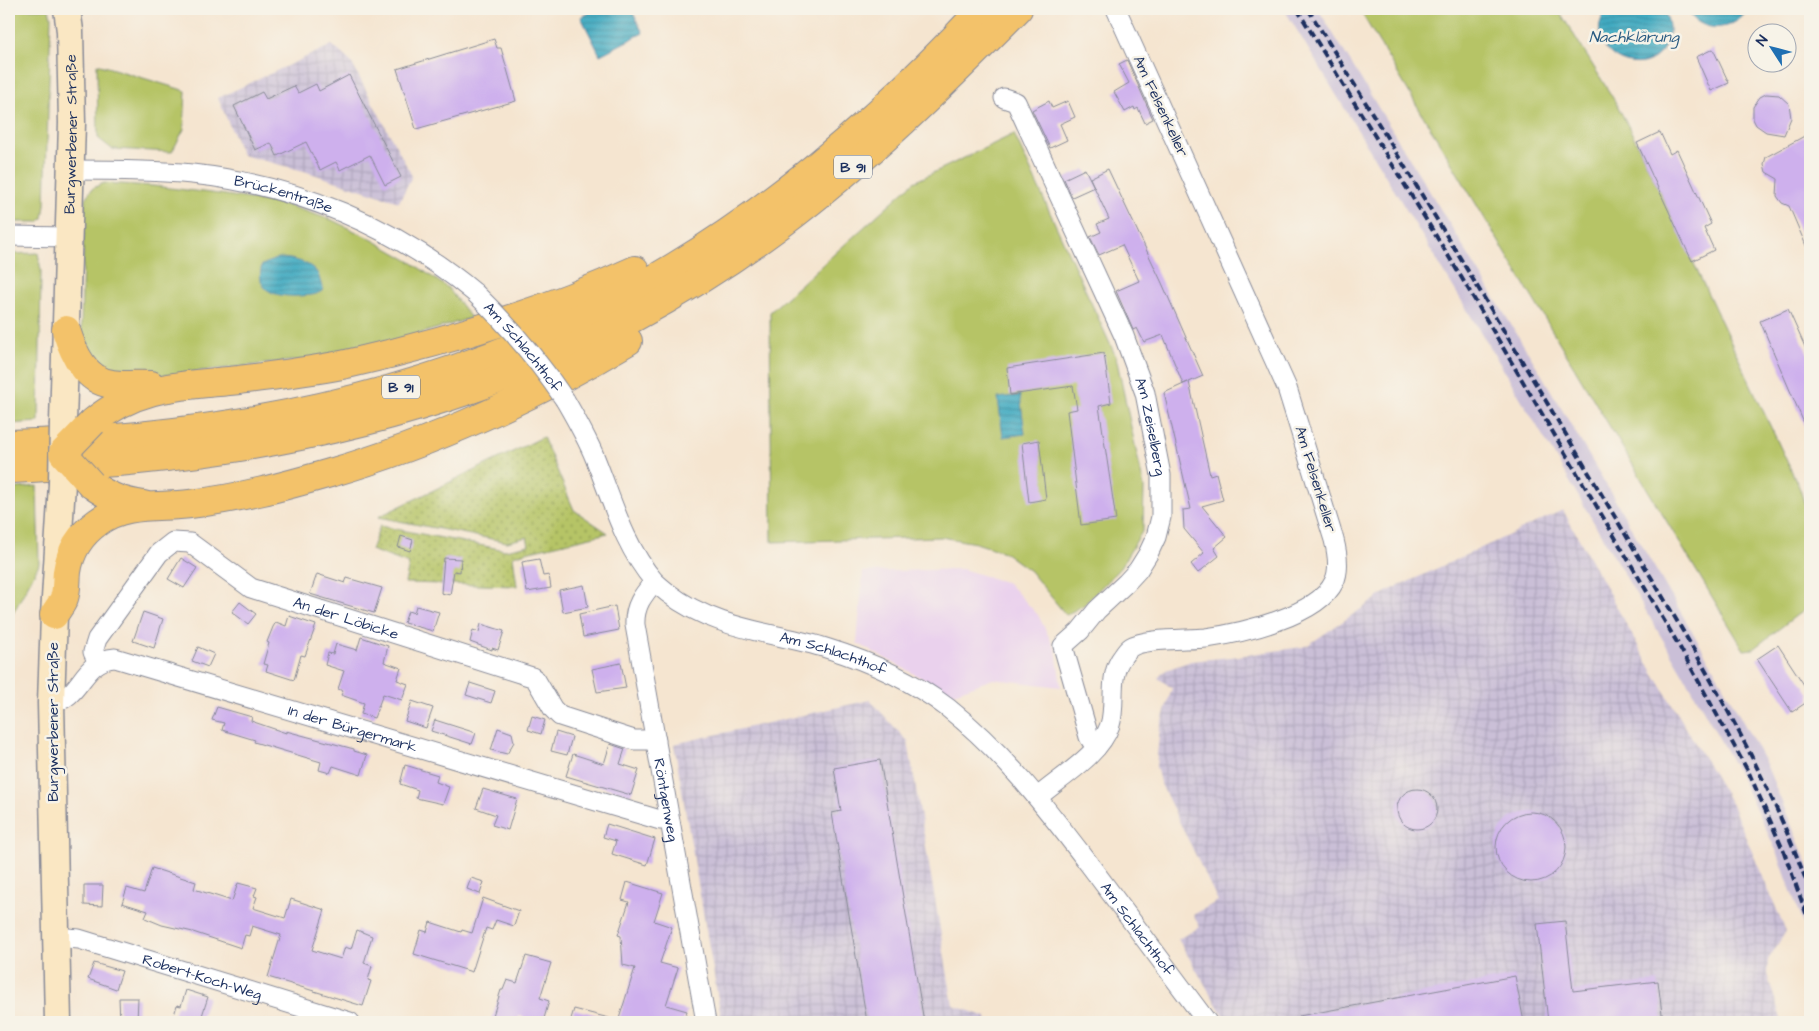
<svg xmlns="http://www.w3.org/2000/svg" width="1819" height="1031" viewBox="0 0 1819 1031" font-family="'Architects Daughter',sans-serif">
	<defs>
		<pattern id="industrial-grid" width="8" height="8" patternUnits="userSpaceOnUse" patternTransform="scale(1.25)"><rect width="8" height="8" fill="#cabfd7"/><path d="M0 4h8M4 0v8" fill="none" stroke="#ada4bb"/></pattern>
		<pattern id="park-dots" width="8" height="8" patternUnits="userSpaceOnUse" patternTransform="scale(1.25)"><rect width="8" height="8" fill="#b6c466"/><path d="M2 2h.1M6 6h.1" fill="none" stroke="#93a057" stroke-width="1.8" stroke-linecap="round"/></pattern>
		<pattern id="water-rules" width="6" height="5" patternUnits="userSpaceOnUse" patternTransform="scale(1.25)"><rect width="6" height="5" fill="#41aac1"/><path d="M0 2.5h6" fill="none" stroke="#368ba0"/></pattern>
	</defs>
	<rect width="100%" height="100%" fill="#f7f3e8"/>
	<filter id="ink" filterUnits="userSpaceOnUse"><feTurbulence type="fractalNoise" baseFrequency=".02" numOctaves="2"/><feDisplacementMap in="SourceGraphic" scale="10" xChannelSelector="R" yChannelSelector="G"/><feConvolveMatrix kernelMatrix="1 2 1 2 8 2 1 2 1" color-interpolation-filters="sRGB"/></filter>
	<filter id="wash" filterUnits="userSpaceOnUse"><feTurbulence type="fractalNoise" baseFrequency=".0096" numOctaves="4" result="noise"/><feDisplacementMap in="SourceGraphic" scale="20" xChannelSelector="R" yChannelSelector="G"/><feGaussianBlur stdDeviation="1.12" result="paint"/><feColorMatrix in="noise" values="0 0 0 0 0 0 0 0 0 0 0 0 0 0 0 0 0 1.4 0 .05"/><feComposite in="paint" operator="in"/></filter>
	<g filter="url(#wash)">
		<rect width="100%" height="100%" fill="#f5e5d0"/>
		<path fill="#ead1ed" d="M962,569l46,14 30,32 18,36 5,36 -68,-8 -42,15 -94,-51 6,-71z"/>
		<g fill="url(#industrial-grid)">
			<path d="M332,45l19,17 61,114 -13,26 -95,-31 -62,-16 -24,-57z"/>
			<path d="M1563,510l84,152 85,143 54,126 -18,29 -1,14 15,48h-555l-49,-83 22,-12 -7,-12 25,-14 -58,-119 -4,-16 2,-21 2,-17 12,-40 -14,-10 8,-8 25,-9 40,-4 71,-10 6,-2 78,-53z"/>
			<path d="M870,700l38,42 45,263 33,12 1,5h-265l-48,-278z"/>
		</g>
		<path fill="#cabfd7" d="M1284,9h34l222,363 174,297 52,95 44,106v75l-32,-91 -38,-78 -51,-92 -175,-297z"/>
		<g fill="#b6c466" stroke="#687a62">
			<path d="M9,9h40l2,8 -6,188 -2,13 -4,4h-30z"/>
			<path d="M1359,9h199l58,94 21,40 163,346 10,34v82l-57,44 -9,1z"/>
			<path d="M97,64l89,27 -2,38 -12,23 -60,-3 -14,-11z"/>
			<path d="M1014,134l102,223 28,130 -1,43 -23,38 -36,37 -18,10 -36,-44 -26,-19 -28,-9 -35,-6 -169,5 -2,-230 144,-130z"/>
			<path d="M104,183l49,3 66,8 64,10 49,16 39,19 40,23 37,26 23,30 -85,26 -77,15 -171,19 -21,-2 -27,-15 -8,-27 -1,-10 4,-126 8,-10z"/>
			<path d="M38,253l3,18 -2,151 -30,2v-170z"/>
			<path d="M37,486l2,78 -30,57v-132z"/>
		</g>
		<path fill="url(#park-dots)" stroke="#687a62" d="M543,437l31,73 34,23 -78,18 -17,5 4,30 -112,-3 4,-19 -38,-14 9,-24 125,24 24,-5 -2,-8 -20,5 -129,-25z"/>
		<g fill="url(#water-rules)" stroke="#2e6c90">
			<path d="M596,9h35l12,24 -43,22 -19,-38z"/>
			<path d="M1607,9h56c6,10 8,21 4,32 -18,48 -91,11 -60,-32z"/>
			<path d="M1686,9h63c-16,23 -48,26 -63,0z"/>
			<path d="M278,258c13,0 33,4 40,16 2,5 3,11 5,16 -7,6 -14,5 -23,6 -22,1 -46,-3 -38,-31z"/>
			<path d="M1020,395l5,39 -22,3 -5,-39z"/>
		</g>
		<g id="blocks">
			<g fill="#ceb0ed">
				<path d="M494,39l3,9h4l15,53 -100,28 -19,-60z"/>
				<path d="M1713,49l16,34 -18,8 -15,-34z"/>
				<path d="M1127,60l26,59 -8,4 -7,-15 -3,2 -1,-3 -9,5 -11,-20 15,-9 -10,-19z"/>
				<path d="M349,75l52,102 -16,8 -15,-30 -30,15 -4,-8 -16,8 -14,-28 -29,14 -6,-13 -16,7 -21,-44 28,-14 4,7 28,-13 4,7 18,-9 3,7z"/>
				<path d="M1766,94l13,1 10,9 2,14 -7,17 -18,-3 -10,-7 -3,-6v-12l7,-10z"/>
				<path d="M1049,101l3,7 16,-7 7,16 -15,7 7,16 -17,8 -18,-38z"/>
				<path d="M1660,132l10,22 7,-4 34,74 -7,4 10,22 -22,11 -55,-118z"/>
				<path d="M1810,133v122l-21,-49 -7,-3 -5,-7 1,-17 -12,-7 -2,-8 2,-7z"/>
				<path d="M1085,169l9,18 -22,10 -8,-18z"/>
				<path d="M1108,169l54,114 41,93 -14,6 21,93 6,-2 7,27 -21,6 25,31 -13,11 5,8 -21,17 -7,-9 13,-11 -20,-24 -1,-19 8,-1 -27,-116 24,-11 -5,2 -20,-49 -19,7 -7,-14 -4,2 -17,-39 23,-10 -17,-36 -23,10 -9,-18 11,-5 -4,-8 12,-5 -19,-41z"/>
				<path d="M1788,309l22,49v79l-50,-116z"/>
				<path d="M1104,353l7,50 -12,3 17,114 -35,5 -14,-114 10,-2 -4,-23 -63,9 -3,-27z"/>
				<path d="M1039,440l7,59 -17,3 -7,-59z"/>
				<path d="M401,536l12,4 -3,11 -12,-4z"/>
				<path d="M181,558l16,10 -13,20 -16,-9z"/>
				<path d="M444,558l17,1 -1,13 -6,-1 -4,24 -9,-2z"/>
				<path d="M539,559l4,17 6,-1 2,13 -24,4 -5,-30z"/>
				<path d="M317,574l28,9 2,-5 35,10 -8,25 -64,-19z"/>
				<path d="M584,585l4,22 -25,5 -4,-22z"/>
				<path d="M240,602l16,12 -8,10 -16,-12z"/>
				<path d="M416,606l23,6 -6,19 -29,-8 4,-12 6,2z"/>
				<path d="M615,606l4,24 -36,7 -4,-23z"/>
				<path d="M143,612l20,7 -9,29 -21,-7z"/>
				<path d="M289,616l27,9 -11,31 -4,-1 -7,25 -28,-9 2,-6 -5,-1 6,-21 -2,-1 6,-15 3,-5 10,4z"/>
				<path d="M481,624l23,7 -6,19 -6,-2v2l-22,-8 3,-12 6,2z"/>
				<path d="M361,637l27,9 -4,16 17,6 -4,12 11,4 -6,16 -19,-6 -9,24 -13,-4 3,-11 -23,-8 2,-4 -5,-2 6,-18 -19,-6 3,-12 5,1 3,-10 21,6z"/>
				<path d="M1778,645l32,49v6l-18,12 -35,-53z"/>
				<path d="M198,647l16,7 -6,13 -16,-6z"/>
				<path d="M621,663l5,25 -29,4 -5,-23z"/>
				<path d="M470,683l25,8 -4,12 -25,-8z"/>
				<path d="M412,701l21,7 -7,20 -21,-7z"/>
				<path d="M217,707l35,10 -1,4 35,12v-2l68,18v2l13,4 -6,20 -28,-9 -3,7 -11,-3 2,-8 -67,-20 1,-2 -33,-10 2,-7 -12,-3z"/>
				<path d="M532,716l13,4 -4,14 -13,-4z"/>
				<path d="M435,720l41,13 -4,11 -41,-13z"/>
				<path d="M498,728l14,5 2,9 -7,12 -16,-4z"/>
				<path d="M556,732l16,5 -5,18 -16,-4z"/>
				<path d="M610,744l15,5 -5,15 19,6 -8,25 -65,-19 7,-22 31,10z"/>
				<path d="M880,760l44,262h-57l-35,-209 9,-2 -7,-43z"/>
				<path d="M405,765l33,10 -2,7 13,5 -6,17 -27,-6 2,-8 -18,-6z"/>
				<circle cx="1417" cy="809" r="20"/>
				<path d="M483,789l34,10 -9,31 -16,-5 4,-10 -20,-7z"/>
				<circle cx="1531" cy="847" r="35"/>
				<path d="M607,824l48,15 -8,26 -35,-11 4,-13 -13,-4z"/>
				<path d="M152,868l44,14 -2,7 38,12 6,-18 19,5 -3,8 3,1 -4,11 32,10 6,-19 34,11 -13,40 29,9 4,-12 6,2 6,-19 15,6 -8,27 8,3 -4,14 3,1 -8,25 -95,-29 13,-42 -29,-9 -3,10 -4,-1 -4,13 -48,-16 -31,-7 -17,-7 3,-7 -26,-8 5,-15 17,5z"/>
				<path d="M471,878l13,4 -4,12 -13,-5z"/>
				<path d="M627,882l36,11 -9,28 18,6 -12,36 18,5 -12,37 21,6 -4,11h-65l17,-54 -12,-3 -2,-29 -3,-1 11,-33 -7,-2z"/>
				<path d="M84,885h19l-1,21 -18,-1z"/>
				<path d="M483,898l36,13 -5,15 -18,-6 -4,10 -6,-2 -14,44 -58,-18 7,-24 6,2 3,-10 31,10 1,-2 10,3z"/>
				<path d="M1565,921l8,70 85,-10 5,41h-115l-11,-98z"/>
				<path d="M526,956l25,7 -11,35 9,3 -6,21 -24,-6 -2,6h-26l10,-32h2l4,-10 10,3z"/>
				<path d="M94,963l28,8 -6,18 -28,-10z"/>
				<path d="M1515,976l9,46h-225v-6z"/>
				<path d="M186,990l22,7 -8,25h-28l5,-17 4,1z"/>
				<path d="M119,998h19l-1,24h-17z"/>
				<path d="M574,1009l35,9 -1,4h-38z"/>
			</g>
		</g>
	</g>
	<g filter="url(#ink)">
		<use href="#blocks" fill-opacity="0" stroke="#888a97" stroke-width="1"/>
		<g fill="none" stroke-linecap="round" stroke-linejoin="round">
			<defs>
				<g id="minor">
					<path id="s1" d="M1004,98l12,4 108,234 21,57 16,82v42l-5,20 -8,17 -10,16 -12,13 -29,27 -17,21 -17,15 26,91 7,11"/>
					<path id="s2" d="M70,170c40,0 82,0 122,4 104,11 203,52 283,119"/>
					<path d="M9,236l59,1"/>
					<path id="s3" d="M565,400c11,19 22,38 30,58 17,42 29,88 59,123 4,4 9,8 14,12 46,36 104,39 158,55 42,13 87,33 122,60 58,46 99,101 144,160 38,51 77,103 115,154"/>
					<path id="s4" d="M654,582c-11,13 -20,24 -19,43l71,397"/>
					<path id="s5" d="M98,663l-5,-11 4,-13 62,-86 14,-11 17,1 61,45 281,89 4,3 17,29 7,7 74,24h22"/>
					<path id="s6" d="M51,703c31,-4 30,-43 64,-45l545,162 9,-1"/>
					<path d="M1038,797c23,-20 62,-42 72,-72 7,-22 -3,-49 13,-69 2,-3 5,-7 8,-9 14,-9 57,-7 75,-9 35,-5 112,-22 128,-56 6,-12 3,-30 0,-42l-47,-152 -171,-379"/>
					<path id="s7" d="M56,937l23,2 271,83"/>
				</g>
				<g id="secondary">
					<path id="s8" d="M63,423l9,-300 -2,-92 -3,-22"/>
					<path d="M58,1022l-7,-319 3,-88 8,-131"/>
				</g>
				<g id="trunk">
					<path d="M66,330c7,22 19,51 46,54 13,2 26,0 39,1"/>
					<path d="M93,422c46,-38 90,-36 146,-42 38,-5 75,-9 112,-17 98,-22 193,-51 284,-93"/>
					<path d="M9,444c233,-6 464,-55 665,-177 115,-69 217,-160 308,-258"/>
					<path d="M9,469c40,-1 80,-5 120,-8 240,-22 456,-91 651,-236 86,-64 163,-140 238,-216"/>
					<path d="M91,484c17,13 32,18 53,21"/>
					<path d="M54,615c3,-6 8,-11 10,-17 3,-8 2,-18 3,-26 3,-21 14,-38 31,-50 27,-20 61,-14 92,-18 47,-5 95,-18 140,-31 101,-29 208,-78 298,-132"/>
				</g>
			</defs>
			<use href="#minor" stroke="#888a97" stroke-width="21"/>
			<use href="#secondary" stroke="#888a97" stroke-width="29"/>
			<use href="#trunk" stroke="#888a97" stroke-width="30"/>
			<use href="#minor" stroke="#fff" stroke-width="19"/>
			<use href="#secondary" stroke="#fae7c3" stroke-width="26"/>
			<use href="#trunk" stroke="#f3c26a" stroke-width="28"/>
			<g stroke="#1b2f5e" stroke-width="4" stroke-dasharray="8 4" stroke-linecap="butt">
				<path d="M1297,9l163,266 218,369 71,129 35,79 26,72"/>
				<path d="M1308,9c102,165 202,331 301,498 74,124 152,248 201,384"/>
			</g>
			<defs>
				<g id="minor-bridge">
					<path id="s9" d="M475,293c34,33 64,68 90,107"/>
				</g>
				<path id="secondary-bridge" d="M62,484l1,-61"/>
				<path id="trunk-bridge" d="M91,484l-28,-31 30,-31"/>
			</defs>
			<use href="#minor-bridge" stroke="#888a97" stroke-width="21" stroke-linecap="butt"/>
			<use href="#secondary-bridge" stroke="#888a97" stroke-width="29" stroke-linecap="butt"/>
			<use href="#trunk-bridge" stroke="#888a97" stroke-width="30" stroke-linecap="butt"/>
			<use href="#minor-bridge" stroke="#fff" stroke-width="19"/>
			<use href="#secondary-bridge" stroke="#fae7c3" stroke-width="26"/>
			<use href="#trunk-bridge" stroke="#f3c26a" stroke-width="28"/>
		</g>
	</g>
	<g text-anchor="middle" stroke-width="5" stroke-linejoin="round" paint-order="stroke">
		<g fill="#f7f3e8" stroke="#5d6a87" stroke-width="1">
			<rect x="834" y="155.5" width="38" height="23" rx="4"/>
			<rect x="382" y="375.5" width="38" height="23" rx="4"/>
		</g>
		<g font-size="14" font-weight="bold" fill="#1b2f5e">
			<text x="853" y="172">B 91</text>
			<text x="401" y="392">B 91</text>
		</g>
		<g font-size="15" fill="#1b2f5e" stroke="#f7f3e8">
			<text transform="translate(1161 106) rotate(65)" y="5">Am Felsenkeller</text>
			<text dy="5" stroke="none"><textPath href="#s8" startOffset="289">Burgwerbener Straße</textPath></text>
			<text dy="5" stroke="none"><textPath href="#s2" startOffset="216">Brückentraße</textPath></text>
			<text dy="5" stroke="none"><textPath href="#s9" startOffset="72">Am Schlachthof</textPath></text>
			<text dy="5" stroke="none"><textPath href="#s1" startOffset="365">Am Zeiselberg</textPath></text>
			<text transform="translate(1316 479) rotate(73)" y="5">Am Felsenkeller</text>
			<text dy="5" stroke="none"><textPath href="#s5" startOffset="342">An der Löbicke</textPath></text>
			<text dy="5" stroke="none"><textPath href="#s3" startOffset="398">Am Schlachthof</textPath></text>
			<text transform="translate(53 722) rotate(-90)" y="5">Burgwerbener Straße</text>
			<text dy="5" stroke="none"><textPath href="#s6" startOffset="329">In der Bürgermark</textPath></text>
			<text dy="5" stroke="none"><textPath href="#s4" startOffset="226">Röntgenweg</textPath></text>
			<text dy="5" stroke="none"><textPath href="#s3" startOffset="818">Am Schlachthof</textPath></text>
			<text dy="5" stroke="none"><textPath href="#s7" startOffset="152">Robert-Koch-Weg</textPath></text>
		</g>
		<g font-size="16" font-style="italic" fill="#285a81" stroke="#f7f3e8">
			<text x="1634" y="42">Nachklärung</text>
		</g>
	</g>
	<rect width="1819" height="1031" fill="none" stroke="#f7f3e8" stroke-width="30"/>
	<g transform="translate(1772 48) rotate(306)"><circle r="24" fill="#f7f3e8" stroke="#9fa5b1"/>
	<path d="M0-4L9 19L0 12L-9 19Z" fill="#1f6fb2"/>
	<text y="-8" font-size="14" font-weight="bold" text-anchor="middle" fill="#1b2f5e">N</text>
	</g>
</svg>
